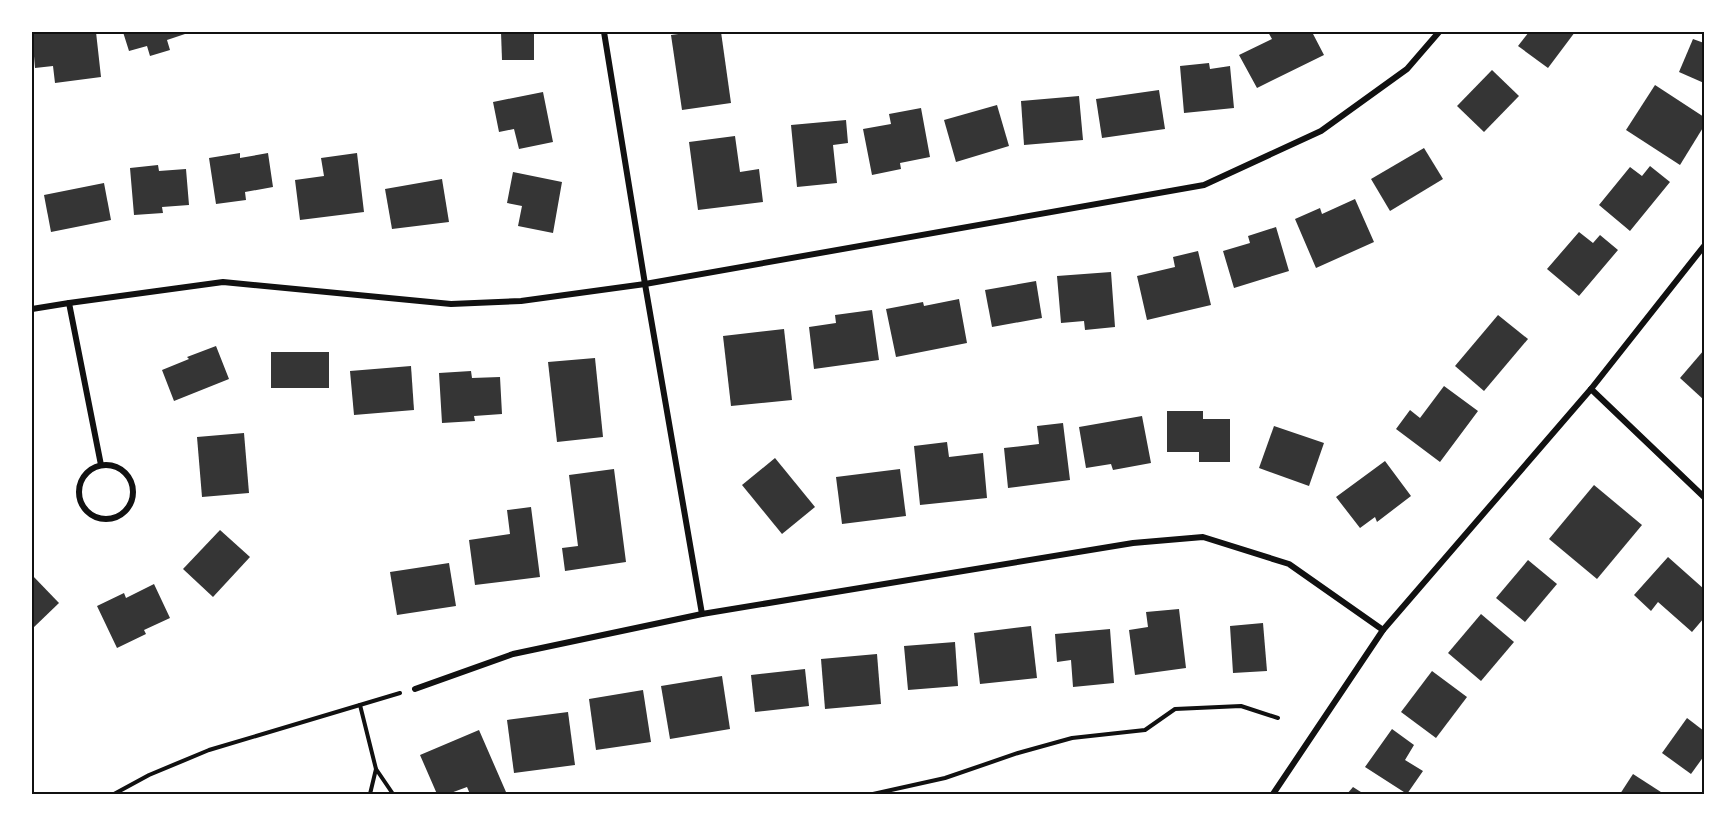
<svg xmlns="http://www.w3.org/2000/svg" width="1736" height="826" viewBox="0 0 1736 826" font-family="Inter,sans-serif">
	<rect width="100%" height="100%" fill="#fff"/>
	<g fill="#353535">
		<path d="M32,32h64l5,45 -46,6 -2,-17 -18,2z"/>
		<path d="M123,32h62v2l-18,6 3,10 -20,6 -3,-10 -18,5z"/>
		<path d="M501,32h33v28h-32z"/>
		<path d="M693,32h28l10,71 -49,7 -11,-75z"/>
		<path d="M1268,32h44l12,23 -67,33 -18,-33 33,-16z"/>
		<path d="M1529,32h46l-27,36 -30,-22z"/>
		<path d="M1693,39l11,4v40l-25,-11z"/>
		<path d="M1209,63l1,6 20,-3 4,42 -50,5 -4,-47z"/>
		<path d="M1492,70l27,26 -35,36 -27,-26z"/>
		<path d="M1655,85l49,32v9l-24,39 -54,-35z"/>
		<path d="M1159,90l6,39 -63,9 -6,-39z"/>
		<path d="M543,92l10,50 -34,7 -5,-20 -15,3 -6,-30z"/>
		<path d="M1079,96l4,44 -59,5 -3,-44z"/>
		<path d="M997,105l12,41 -53,16 -12,-42z"/>
		<path d="M921,108l9,49 -30,6 1,6 -29,6 -9,-46 28,-5 -2,-10z"/>
		<path d="M846,120l2,23 -15,2 4,38 -40,4 -6,-62z"/>
		<path d="M735,136l5,36 19,-3 4,33 -65,8 -9,-68z"/>
		<path d="M1424,148l19,31 -53,32 -19,-32z"/>
		<path d="M240,153v5l28,-5 5,34 -28,5 1,8 -30,4 -7,-46z"/>
		<path d="M357,153l7,59 -64,8 -5,-40 29,-4 -3,-18z"/>
		<path d="M158,165l1,6 27,-2 3,36 -27,2 1,6 -29,2 -4,-47z"/>
		<path d="M1650,166l20,16 -40,49 -31,-26 31,-38 12,9z"/>
		<path d="M513,172l49,10 -9,51 -35,-7 4,-20 -15,-3z"/>
		<path d="M442,179l7,43 -57,7 -7,-40z"/>
		<path d="M104,183l7,37 -60,12 -7,-37z"/>
		<path d="M1355,199l19,43 -58,26 -21,-49 25,-11 2,6z"/>
		<path d="M1276,227l13,44 -55,17 -11,-37 27,-8 -2,-7z"/>
		<path d="M1579,232l14,11 7,-8 18,15 -39,46 -32,-27z"/>
		<path d="M1198,251l13,54 -64,15 -10,-44 38,-9 -2,-10z"/>
		<path d="M1111,272l4,55 -30,3 -1,-9 -23,2 -4,-47z"/>
		<path d="M1036,281l6,37 -50,9 -7,-37z"/>
		<path d="M959,299l8,44 -71,14 -10,-48 37,-7 1,4z"/>
		<path d="M872,310l7,50 -65,9 -5,-42 27,-4 -1,-8z"/>
		<path d="M1498,315l30,24 -44,52 -29,-25z"/>
		<path d="M784,329l8,71 -61,6 -8,-70z"/>
		<path d="M216,346l13,33 -55,22 -12,-31 27,-11 -2,-2z"/>
		<path d="M1704,350v50l-24,-22z"/>
		<rect x="271" y="352" width="58" height="36"/>
		<path d="M595,358l8,79 -46,5 -9,-80z"/>
		<path d="M411,366l3,44 -60,5 -4,-44z"/>
		<path d="M471,371l1,7 28,-1 2,37 -28,2 1,5 -33,2 -3,-50z"/>
		<path d="M1444,386l34,25 -38,51 -44,-33 14,-19 10,8z"/>
		<path d="M1167,411h36v8h27v43h-31v-10h-32z"/>
		<path d="M1142,416l9,47 -38,7 -2,-6 -25,4 -7,-41z"/>
		<path d="M1063,423l7,57 -62,8 -4,-40 35,-4 -2,-18z"/>
		<path d="M1274,426l50,17 -15,43 -50,-18z"/>
		<path d="M244,433l5,60 -47,4 -5,-60z"/>
		<path d="M947,442l2,15 34,-4 4,45 -67,7 -6,-59z"/>
		<path d="M775,458l40,49 -33,27 -40,-49z"/>
		<path d="M1385,461l26,35 -34,26 -2,-5 -15,11 -24,-31z"/>
		<path d="M614,469l12,93 -61,9 -3,-23 16,-2 -9,-71z"/>
		<path d="M900,469l6,47 -64,8 -6,-47z"/>
		<path d="M1594,485l48,40 -45,54 -48,-40z"/>
		<path d="M531,507l9,70 -65,8 -6,-45 41,-6 -3,-24z"/>
		<path d="M220,530l30,27 -37,40 -30,-28z"/>
		<path d="M1668,557l36,32v29l-12,14 -34,-30 -7,9 -17,-16z"/>
		<path d="M1528,560l29,24 -32,38 -29,-24z"/>
		<path d="M449,563l7,43 -59,9 -7,-43z"/>
		<path d="M32,575l27,28 -27,26z"/>
		<path d="M154,584l16,34 -26,12 2,4 -29,14 -20,-42 27,-13 2,5z"/>
		<path d="M1179,609l7,59 -51,7 -6,-45 19,-3 -2,-15z"/>
		<path d="M1481,614l33,28 -33,39 -33,-28z"/>
		<path d="M1263,623l4,48 -34,2 -3,-47z"/>
		<path d="M1031,626l6,52 -57,6 -6,-51z"/>
		<path d="M1110,629l4,54 -41,4 -2,-27 -14,2 -2,-28z"/>
		<path d="M955,642l3,44 -50,4 -4,-44z"/>
		<path d="M877,654l4,50 -56,5 -4,-50z"/>
		<path d="M805,669l4,37 -54,6 -4,-37z"/>
		<path d="M1432,671l35,26 -31,41 -35,-26z"/>
		<path d="M722,676l8,53 -60,10 -9,-53z"/>
		<path d="M643,690l8,52 -55,8 -7,-51z"/>
		<path d="M568,712l7,53 -61,8 -7,-53z"/>
		<path d="M1687,718l17,13v25l-13,18 -29,-21z"/>
		<path d="M1392,729l22,16 -9,15 18,11 -16,23 -42,-27z"/>
		<path d="M479,730l27,62 -7,2h-29l-3,-7 -19,7h-11l-17,-39z"/>
		<path d="M1633,774l31,20h-44z"/>
		<path d="M1353,787l11,7h-17z"/>
	</g>
	<g fill="none" stroke-linecap="round" stroke-linejoin="round">
		<g stroke="#111" stroke-width="4">
			<path d="M360,705l16,64 -6,25"/>
			<path d="M376,769l17,25"/>
			<path d="M114,794l35,-19 60,-25 191,-57"/>
			<path d="M873,794l72,-16 73,-25 54,-15 73,-8 30,-21 66,-3 37,12"/>
		</g>
		<g stroke="#111" stroke-width="6">
			<path d="M604,32l41,252 57,330"/>
			<path d="M69,303l32,162"/>
			<path d="M32,309l37,-6 154,-21 228,22 70,-3 124,-17 559,-99 117,-54 86,-62 32,-37"/>
			<path d="M1591,389l113,108"/>
			<circle cx="106" cy="492" r="27"/>
			<path d="M415,689l98,-35 189,-40 431,-71 70,-6 86,27 94,66"/>
			<path d="M1273,794l110,-164 208,-241 113,-143"/>
		</g>
	</g>
	<rect width="1736" height="826" fill="none" stroke="#ffffff" stroke-width="66"/>
	<rect x="33" y="33" width="1670" height="760" fill="none" stroke="#111" stroke-width="2"/>
</svg>
